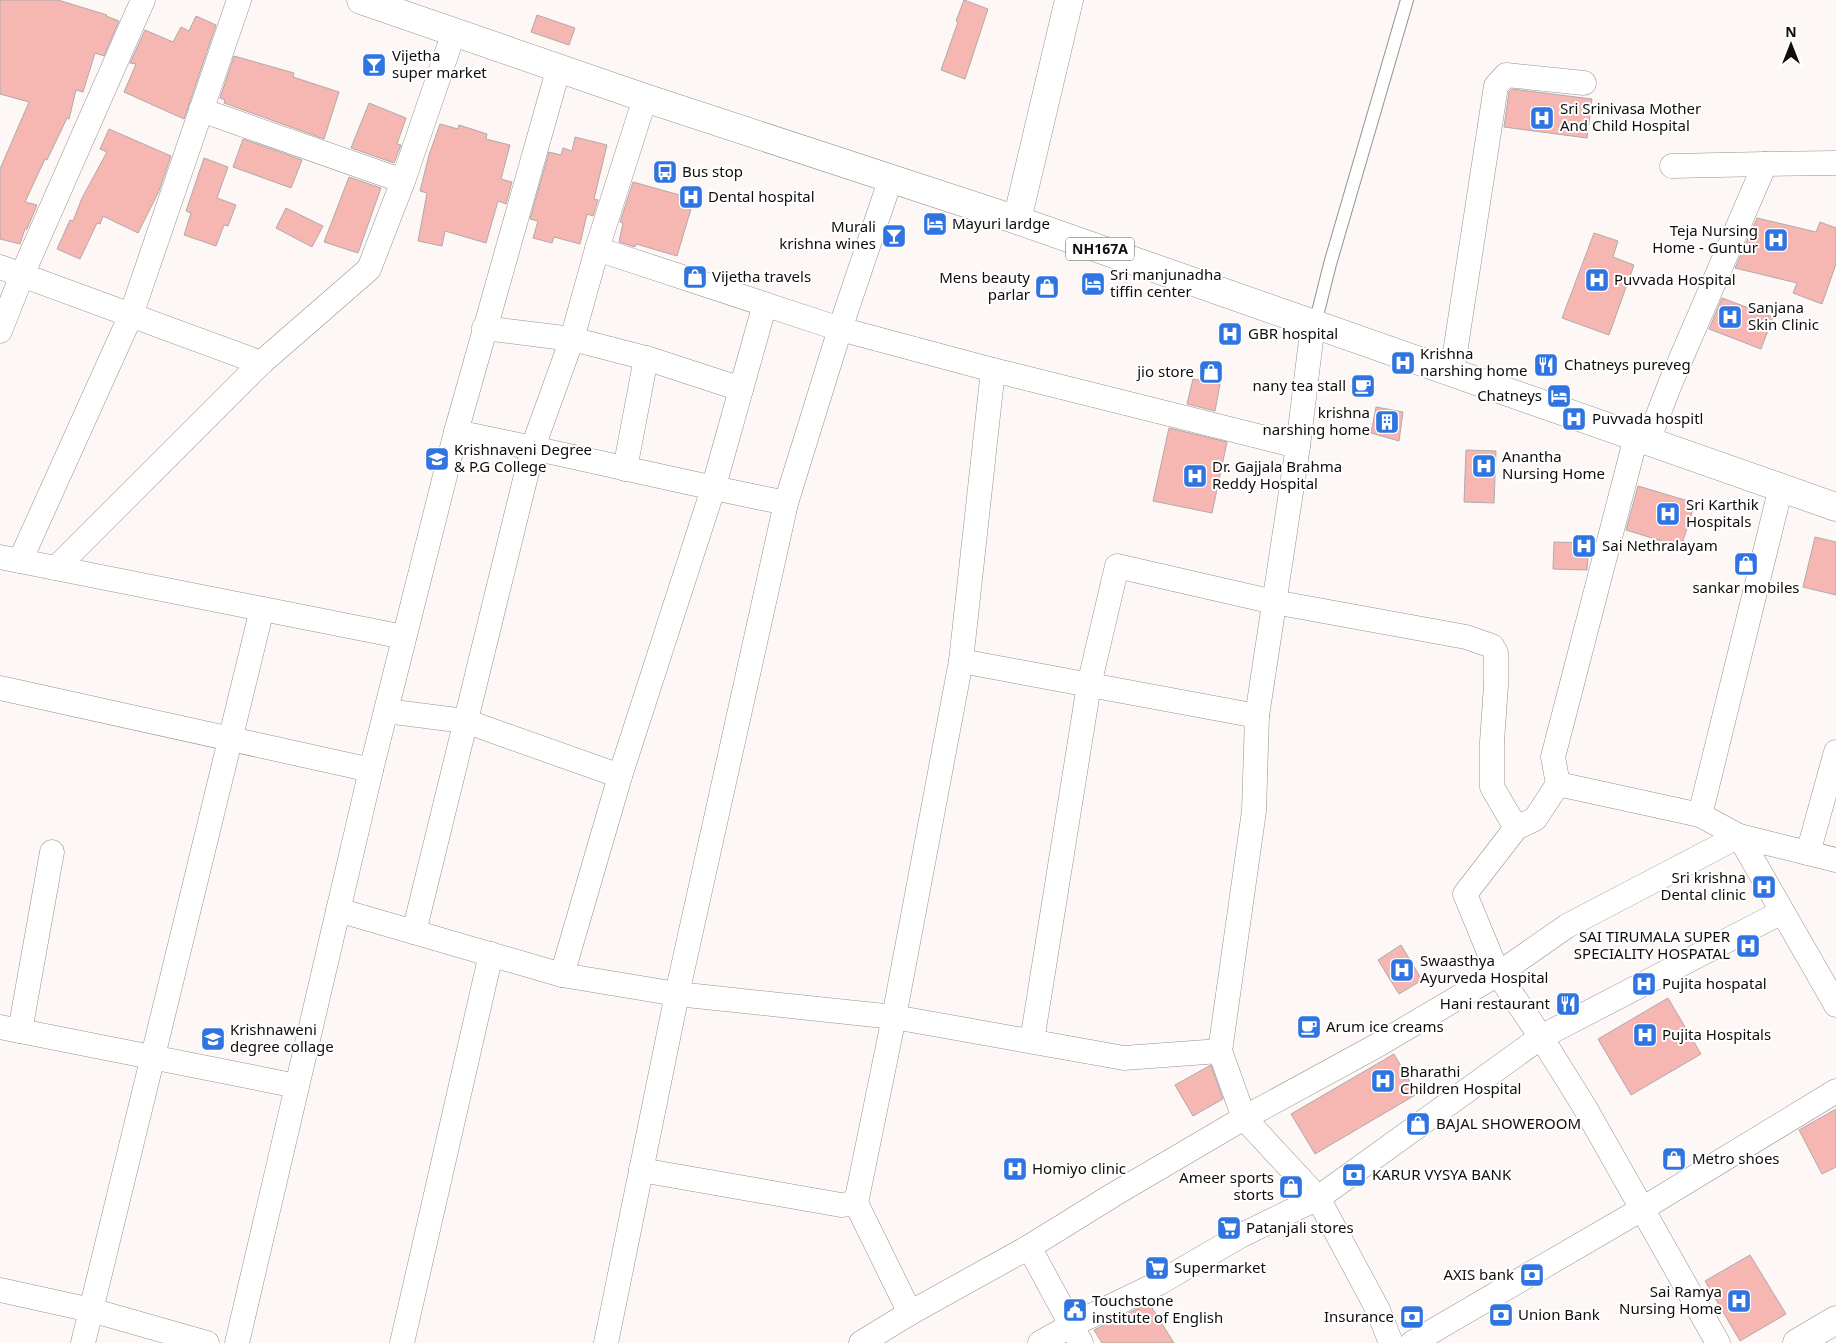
<svg xmlns="http://www.w3.org/2000/svg" width="1836" height="1343" viewBox="0 0 1836 1343" font-family="'Noto Sans',sans-serif">
	<rect width="100%" height="100%" fill="#fdf7f6"/>
	<g fill="#f6b7b2" stroke="#b0aaa9">
		<path d="M0,0h58l49,15 -1,1 13,5 -15,35 -9,-3 -12,39 -7,-2 -7,29 -2,-1 -20,42 -2,-1 -20,43 12,3 -10,24h-2l-5,15 -20,-5v-70l29,-67 -29,-8z"/>
		<path d="M964,0l24,9 -23,70 -24,-9 17,-48 -2,-1z"/>
		<path d="M537,15l38,13 -6,17 -38,-13z"/>
		<path d="M196,16l20,9 -32,94 -60,-27 12,-28 -6,-1 15,-33 28,12 8,-15 8,4z"/>
		<path d="M234,56l60,17 -1,4 46,15 -15,47 -100,-36 1,-3 -5,-2z"/>
		<path d="M1512,89l80,10 -5,39 -83,-11 5,-35z"/>
		<path d="M369,103l37,15 -9,26 4,1 -7,18 -43,-15z"/>
		<path d="M440,124l18,5 1,-4 28,9 -1,5 24,6 -9,34 11,3 -6,22 -8,-3 -12,42 -41,-12 -3,15 -24,-5 9,-48 -7,-2 9,-36z"/>
		<path d="M109,129l62,27 -12,35 -21,42 -35,-17 -3,8 -3,-1 -17,36 -23,-10 13,-29 3,1 9,-23 25,-46 -7,-3z"/>
		<path d="M575,137l32,8 -13,54 4,1 -5,16 -6,-2 -7,30 -26,-7 -2,6 -19,-5 5,-17 -8,-2 19,-67 12,3 2,-7 9,3z"/>
		<path d="M243,139l59,21 -11,28 -58,-21z"/>
		<path d="M204,158l24,9 -11,31 19,7 -8,21 -4,-1 -8,21 -32,-11 7,-22 -5,-2z"/>
		<path d="M349,177l32,11 -23,65 -34,-11z"/>
		<path d="M633,182l61,17 -17,57 -41,-12 -1,3 -16,-5 4,-19 -3,-1z"/>
		<path d="M286,208l37,18 -11,21 -36,-19z"/>
		<path d="M1757,218l59,14 4,-10 16,6v36l-14,40 -29,-11 4,-10 -62,-15z"/>
		<path d="M1594,233l24,8 -5,16 21,8 -25,70 -47,-17z"/>
		<path d="M1722,298l51,19 -12,32 -52,-20z"/>
		<path d="M1193,379l27,5 -5,27 -28,-7z"/>
		<path d="M1376,407l27,5 -4,29 -28,-8z"/>
		<path d="M1169,428l58,14 -15,71 -59,-12z"/>
		<path d="M1466,450l30,1 -2,52 -30,-1z"/>
		<path d="M1638,486l57,17 -14,44 -55,-17z"/>
		<path d="M1815,537l21,5v53l-33,-8z"/>
		<path d="M1554,542l35,1 -2,27 -34,-1z"/>
		<path d="M1401,945l21,35 -23,14 -21,-34z"/>
		<path d="M1668,998l33,56 -70,41 -33,-56z"/>
		<path d="M1394,1054l23,40 -102,60 -24,-40z"/>
		<path d="M1211,1065l12,34 -30,17 -18,-31z"/>
		<path d="M1836,1109v58l-14,7 -23,-44z"/>
		<path d="M1750,1255l36,59 -46,27 -35,-60z"/>
		<path d="M1149,1303l25,40h-72l-8,-13z"/>
	</g>
	<g fill="none" stroke-linecap="round" stroke-linejoin="round">
		<defs>
			<path id="service" d="M1315,324l15,-60 77,-264"/>
			<g id="minor">
				<path d="M201,110l202,71"/>
				<path d="M1765,164l71,-1"/>
				<path d="M597,249l243,80 153,41 305,76"/>
				<path d="M0,267l261,96"/>
				<path d="M1315,324h-2l-15,122 -41,270 -3,95 -34,240 24,67 74,80 223,-161 241,-125"/>
				<path d="M484,328l88,11 74,19 95,31"/>
				<path d="M0,331l22,-56 121,-275"/>
				<path d="M1452,372l44,-286 10,-11 78,8"/>
				<path d="M456,432c110,22 220,49 330,71"/>
				<path d="M1648,441l22,-57 95,-220 -93,2"/>
				<path d="M625,469l21,-111"/>
				<path d="M0,557l404,80"/>
				<path d="M20,561l111,-246 108,-315"/>
				<path d="M56,568l205,-205 108,-94 34,-88 51,-149"/>
				<path d="M961,661l296,55"/>
				<path d="M0,688l371,82"/>
				<path d="M386,711l79,10 155,55"/>
				<path d="M1558,784l142,31 39,21 97,24"/>
				<path d="M1700,815l81,-328"/>
				<path d="M1739,836l97,169"/>
				<path d="M1808,853l28,-101"/>
				<path d="M338,910l224,65 58,-199 93,-287 52,-185"/>
				<path d="M414,932l119,-485 39,-108 25,-90 48,-151"/>
				<path d="M562,975l115,19 217,23 230,41 96,-7"/>
				<path d="M0,1027l297,59"/>
				<path d="M20,1031l32,-179"/>
				<path d="M1032,1041l57,-356 28,-119 157,36 192,35 26,9 4,7v32l-4,57v45l24,41"/>
				<path d="M641,1170l200,35 15,-2"/>
				<path d="M1029,1247l52,96"/>
				<path d="M0,1290l91,20 116,33"/>
				<path d="M910,1313l-54,-110 38,-186 67,-356 32,-291"/>
				<path d="M83,1343l179,-734"/>
				<path d="M237,1343l134,-573 85,-338 103,-365"/>
				<path d="M402,1343l89,-389"/>
				<path d="M606,1343l71,-349 109,-491 54,-174 51,-151"/>
				<path d="M861,1343l49,-30 119,-66 84,-52 131,-77 132,-72 122,-72 -33,-80 51,-66 19,-9 23,-35 -5,-27 83,-320"/>
				<path d="M1040,1343l32,-18 87,-42 81,-47 78,-38 60,112 13,33"/>
				<path d="M1412,1343l230,-134 194,-118"/>
				<path d="M1718,1343l-134,-237 -43,-69 -43,-63 69,-48 172,-90"/>
			</g>
			<path id="tertiary" d="M1017,220l52,-220"/>
			<path id="secondary" d="M1797,1343l39,-23"/>
			<path id="trunk" d="M361,0l284,98 372,122 819,287"/>
		</defs>
		<use href="#service" stroke="#979191" stroke-width="14"/>
		<use href="#minor" stroke="#979191" stroke-width="25"/>
		<use href="#tertiary" stroke="#979191" stroke-width="29"/>
		<use href="#secondary" stroke="#979191" stroke-width="29"/>
		<use href="#trunk" stroke="#979191" stroke-width="29"/>
		<use href="#service" stroke="#fff" stroke-width="12"/>
		<use href="#minor" stroke="#fff" stroke-width="24"/>
		<use href="#tertiary" stroke="#fff" stroke-width="28"/>
		<use href="#secondary" stroke="#fff" stroke-width="28"/>
		<use href="#trunk" stroke="#fff" stroke-width="28"/>
	</g>
	<defs>
		<symbol id="bar-square" viewBox="-11 -11 22 22"><rect x="-9" y="-9" width="18" height="18" rx="4" fill="#2f74e1" stroke="#fff"/><path d="M-6-5H6L.8 .8V4.5H3.5V6h-7V4.5H-.8V.8Z" fill="#fff"/></symbol>
		<symbol id="hospital-square" viewBox="-11 -11 22 22"><rect x="-9" y="-9" width="18" height="18" rx="4" fill="#2f74e1" stroke="#fff"/><path d="M-5-5h3v3.5h4V-5h3V5h-3V1.5h-4V5h-3Z" fill="#fff"/></symbol>
		<symbol id="bus-square" viewBox="-11 -11 22 22"><rect x="-9" y="-9" width="18" height="18" rx="4" fill="#2f74e1" stroke="#fff"/><path d="M-5-6H5V4H4V6H2V4H-2V6H-4V4H-5ZM-3.5-4V0h7V-4ZM-3.5 1.2v1.5H-2V1.2ZM2 1.2v1.5H3.5V1.2Z" fill="#fff"/></symbol>
		<symbol id="hotel-square" viewBox="-11 -11 22 22"><rect x="-9" y="-9" width="18" height="18" rx="4" fill="#2f74e1" stroke="#fff"/><path d="M-6-4.5h1.5V1H6V5H4.5V3h-9V5H-6ZM-4 0a1.8 1.8 0 1 1 3.6 0ZM.5 0V-2.5h3Q6-2.5 6 0Z" fill="#fff"/></symbol>
		<symbol id="shop-square" viewBox="-11 -11 22 22"><rect x="-9" y="-9" width="18" height="18" rx="4" fill="#2f74e1" stroke="#fff"/><path d="M-5-2.5h2.3a2.7 3.5 0 0 1 5.4 0H5L5.5 6h-11ZM-1.5-2.5h3a1.5 2.3 0 0 0-3 0Z" fill="#fff"/></symbol>
		<symbol id="restaurant-square" viewBox="-11 -11 22 22"><rect x="-9" y="-9" width="18" height="18" rx="4" fill="#2f74e1" stroke="#fff"/><path d="M-5-6h1v4h1v-4h1v4h1v-4h1v5L-1.5 .5V6h-2V.5L-5-1ZM5-6V6H3V1.5H1.5Q1.5-4 5-6Z" fill="#fff"/></symbol>
		<symbol id="cafe-square" viewBox="-11 -11 22 22"><rect x="-9" y="-9" width="18" height="18" rx="4" fill="#2f74e1" stroke="#fff"/><path d="M-5.5-4.5H6V0H3Q3 3.5 0 3.5H-2.5Q-5.5 3.5-5.5 0ZM3-3.2v2h1.7v-2ZM-6 4.5H4V6H-6Z" fill="#fff"/></symbol>
		<symbol id="building-square" viewBox="-11 -11 22 22"><rect x="-9" y="-9" width="18" height="18" rx="4" fill="#2f74e1" stroke="#fff"/><path d="M-4-6H4V6H1V3H-1V6H-4ZM-2.5-4.3h1.7v1.8h-1.7ZM.8-4.3h1.7v1.8H.8ZM-2.5-1h1.7V.8h-1.7ZM.8-1h1.7V.8H.8Z" fill="#fff"/></symbol>
		<symbol id="university-square" viewBox="-11 -11 22 22"><rect x="-9" y="-9" width="18" height="18" rx="4" fill="#2f74e1" stroke="#fff"/><path d="M0-5L7-2L0 1L-7-2ZM-4 1L0 2.5L4 1V4Q0 6-4 4Z" fill="#fff"/></symbol>
		<symbol id="bank-square" viewBox="-11 -11 22 22"><rect x="-9" y="-9" width="18" height="18" rx="4" fill="#2f74e1" stroke="#fff"/><path d="M-6-4H6V4H-6ZM0-2.3a2.3 2.3 0 1 0 0 4.6a2.3 2.3 0 1 0 0-4.6Z" fill="#fff"/></symbol>
		<symbol id="supermarket-square" viewBox="-11 -11 22 22"><rect x="-9" y="-9" width="18" height="18" rx="4" fill="#2f74e1" stroke="#fff"/><path d="M-6-5.5h2.5l.6 2H6L4.5 2H-2.5L-4.4-4H-6ZM-1.5 3.2a1.3 1.3 0 1 0 .1 0ZM3 3.2a1.3 1.3 0 1 0 .1 0Z" fill="#fff"/></symbol>
		<symbol id="civic-square" viewBox="-11 -11 22 22"><rect x="-9" y="-9" width="18" height="18" rx="4" fill="#2f74e1" stroke="#fff"/><path d="M-.6-6.5H3V-4.5H.6V-3L4-1V1h2V6H-6V1h2V-1L-.6-3ZM-1.2 2.5V6h2.4V2.5Z" fill="#fff"/></symbol>
	</defs>
	<g fill-rule="evenodd">
		<use href="#bar-square" x="360" y="51" width="28" height="28"/>
		<use href="#hospital-square" x="1528" y="104" width="28" height="28"/>
		<use href="#bus-square" x="651" y="158" width="28" height="28"/>
		<use href="#hospital-square" x="677" y="183" width="28" height="28"/>
		<use href="#hotel-square" x="921" y="210" width="28" height="28"/>
		<use href="#bar-square" x="880" y="222" width="28" height="28"/>
		<use href="#hospital-square" x="1762" y="226" width="28" height="28"/>
		<use href="#shop-square" x="681" y="263" width="28" height="28"/>
		<use href="#hospital-square" x="1583" y="266" width="28" height="28"/>
		<use href="#hotel-square" x="1079" y="270" width="28" height="28"/>
		<use href="#shop-square" x="1033" y="273" width="28" height="28"/>
		<use href="#hospital-square" x="1716" y="303" width="28" height="28"/>
		<use href="#hospital-square" x="1216" y="320" width="28" height="28"/>
		<use href="#hospital-square" x="1389" y="349" width="28" height="28"/>
		<use href="#restaurant-square" x="1532" y="351" width="28" height="28"/>
		<use href="#shop-square" x="1197" y="358" width="28" height="28"/>
		<use href="#cafe-square" x="1349" y="372" width="28" height="28"/>
		<use href="#hotel-square" x="1545" y="382" width="28" height="28"/>
		<use href="#hospital-square" x="1560" y="405" width="28" height="28"/>
		<use href="#building-square" x="1373" y="408" width="28" height="28"/>
		<use href="#university-square" x="423" y="445" width="28" height="28"/>
		<use href="#hospital-square" x="1470" y="452" width="28" height="28"/>
		<use href="#hospital-square" x="1181" y="462" width="28" height="28"/>
		<use href="#hospital-square" x="1654" y="500" width="28" height="28"/>
		<use href="#hospital-square" x="1570" y="532" width="28" height="28"/>
		<use href="#shop-square" x="1732" y="550" width="28" height="28"/>
		<use href="#hospital-square" x="1750" y="873" width="28" height="28"/>
		<use href="#hospital-square" x="1734" y="932" width="28" height="28"/>
		<use href="#hospital-square" x="1388" y="956" width="28" height="28"/>
		<use href="#hospital-square" x="1630" y="970" width="28" height="28"/>
		<use href="#restaurant-square" x="1554" y="990" width="28" height="28"/>
		<use href="#cafe-square" x="1295" y="1013" width="28" height="28"/>
		<use href="#hospital-square" x="1631" y="1021" width="28" height="28"/>
		<use href="#university-square" x="199" y="1025" width="28" height="28"/>
		<use href="#hospital-square" x="1369" y="1067" width="28" height="28"/>
		<use href="#shop-square" x="1404" y="1110" width="28" height="28"/>
		<use href="#shop-square" x="1660" y="1145" width="28" height="28"/>
		<use href="#hospital-square" x="1001" y="1155" width="28" height="28"/>
		<use href="#bank-square" x="1340" y="1161" width="28" height="28"/>
		<use href="#shop-square" x="1277" y="1173" width="28" height="28"/>
		<use href="#supermarket-square" x="1215" y="1214" width="28" height="28"/>
		<use href="#supermarket-square" x="1143" y="1254" width="28" height="28"/>
		<use href="#bank-square" x="1518" y="1261" width="28" height="28"/>
		<use href="#hospital-square" x="1725" y="1287" width="28" height="28"/>
		<use href="#civic-square" x="1061" y="1296" width="28" height="28"/>
		<use href="#bank-square" x="1487" y="1301" width="28" height="28"/>
		<use href="#bank-square" x="1398" y="1303" width="28" height="28"/>
	</g>
	<g text-anchor="middle" stroke-width="4" stroke-linejoin="round" paint-order="stroke">
		<rect fill="#fff" stroke="#585656" stroke-width="1" x="1066" y="237.5" width="68" height="23" rx="4"/>
		<g font-size="14" font-weight="bold" fill="#100e0d">
			<text x="1100" y="254">NH167A</text>
		</g>
		<g font-size="15" fill="#100e0d" stroke="#fff" text-anchor="start">
			<text x="392" y="61">Vijetha<tspan x="392" dy="17">super market</tspan></text>
			<text x="1560" y="114">Sri Srinivasa Mother<tspan x="1560" dy="17">And Child Hospital</tspan></text>
			<text x="682" y="177">Bus stop</text>
			<text x="708" y="202">Dental hospital</text>
			<text x="952" y="229">Mayuri lardge</text>
			<text x="876" y="232" text-anchor="end">Murali<tspan x="876" dy="17">krishna wines</tspan></text>
			<text x="1758" y="236" text-anchor="end">Teja Nursing<tspan x="1758" dy="17">Home - Guntur</tspan></text>
			<text x="1110" y="280">Sri manjunadha<tspan x="1110" dy="17">tiffin center</tspan></text>
			<text x="712" y="282">Vijetha travels</text>
			<text x="1030" y="283" text-anchor="end">Mens beauty<tspan x="1030" dy="17">parlar</tspan></text>
			<text x="1614" y="285">Puvvada Hospital</text>
			<text x="1748" y="313">Sanjana<tspan x="1748" dy="17">Skin Clinic</tspan></text>
			<text x="1248" y="339">GBR hospital</text>
			<text x="1420" y="359">Krishna<tspan x="1420" dy="17">narshing home</tspan></text>
			<text x="1564" y="370">Chatneys pureveg</text>
			<text x="1194" y="377" text-anchor="end">jio store</text>
			<text x="1346" y="391" text-anchor="end">nany tea stall</text>
			<text x="1542" y="401" text-anchor="end">Chatneys</text>
			<text x="1370" y="418" text-anchor="end">krishna<tspan x="1370" dy="17">narshing home</tspan></text>
			<text x="1592" y="424">Puvvada hospitl</text>
			<text x="454" y="455">Krishnaveni Degree<tspan x="454" dy="17">&amp; P.G College</tspan></text>
			<text x="1502" y="462">Anantha<tspan x="1502" dy="17">Nursing Home</tspan></text>
			<text x="1212" y="472">Dr. Gajjala Brahma<tspan x="1212" dy="17">Reddy Hospital</tspan></text>
			<text x="1686" y="510">Sri Karthik<tspan x="1686" dy="17">Hospitals</tspan></text>
			<text x="1602" y="551">Sai Nethralayam</text>
			<text x="1746" y="593" text-anchor="middle">sankar mobiles</text>
			<text x="1746" y="883" text-anchor="end">Sri krishna<tspan x="1746" dy="17">Dental clinic</tspan></text>
			<text x="1730" y="942" text-anchor="end">SAI TIRUMALA SUPER<tspan x="1730" dy="17">SPECIALITY HOSPATAL</tspan></text>
			<text x="1420" y="966">Swaasthya<tspan x="1420" dy="17">Ayurveda Hospital</tspan></text>
			<text x="1662" y="989">Pujita hospatal</text>
			<text x="1550" y="1009" text-anchor="end">Hani restaurant</text>
			<text x="1326" y="1032">Arum ice creams</text>
			<text x="230" y="1035">Krishnaweni<tspan x="230" dy="17">degree collage</tspan></text>
			<text x="1662" y="1040">Pujita Hospitals</text>
			<text x="1400" y="1077">Bharathi<tspan x="1400" dy="17">Children Hospital</tspan></text>
			<text x="1436" y="1129">BAJAL SHOWEROOM</text>
			<text x="1692" y="1164">Metro shoes</text>
			<text x="1032" y="1174">Homiyo clinic</text>
			<text x="1372" y="1180">KARUR VYSYA BANK</text>
			<text x="1274" y="1183" text-anchor="end">Ameer sports<tspan x="1274" dy="17">storts</tspan></text>
			<text x="1246" y="1233">Patanjali stores</text>
			<text x="1174" y="1273">Supermarket</text>
			<text x="1514" y="1280" text-anchor="end">AXIS bank</text>
			<text x="1722" y="1297" text-anchor="end">Sai Ramya<tspan x="1722" dy="17">Nursing Home</tspan></text>
			<text x="1092" y="1306">Touchstone<tspan x="1092" dy="17">institute of English</tspan></text>
			<text x="1518" y="1320">Union Bank</text>
			<text x="1394" y="1322" text-anchor="end">Insurance</text>
		</g>
	</g>
	<g transform="translate(1791 45)" stroke="#ffffff" stroke-width="4" paint-order="stroke">
	<path d="M0-4L9 19L0 12L-9 19Z" fill="#100e0d"/>
	<text y="-8" font-size="14" font-weight="bold" text-anchor="middle" fill="#100e0d">N</text>
	</g>
</svg>
